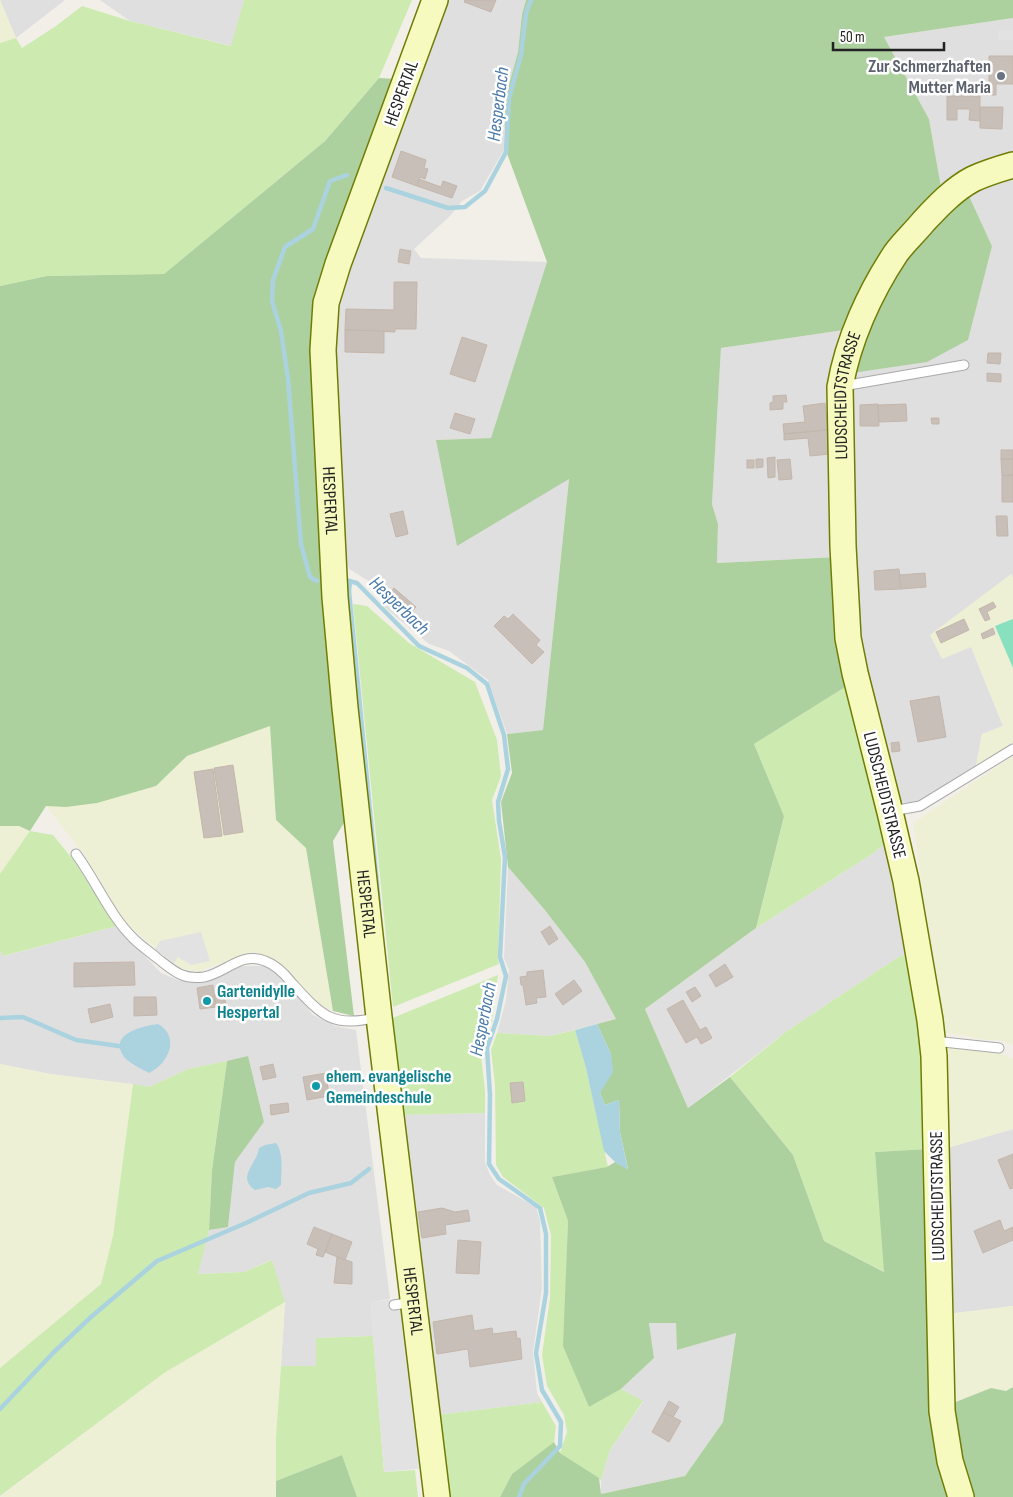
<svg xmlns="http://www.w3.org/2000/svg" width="1013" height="1497" viewBox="0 0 1013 1497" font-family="'Sofia Sans Condensed',sans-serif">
	<rect width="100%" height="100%" fill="#f2efe9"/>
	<g fill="#e0dfdf">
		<path d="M0,0h65l-49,38z"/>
		<path d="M100,0h144l-12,46 -102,-25z"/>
		<path d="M443,0h83l-4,14 -4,38 -13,47v49l-25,43 -18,10 -12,15 -36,33 7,9 127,4 -57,176 -55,2 133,38 -26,252 -36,4 -19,-54 -39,-29 -20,-7 -47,-39 2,-2 -12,-20 -23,-14 -6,-23 -10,-210 7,-52z"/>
		<path d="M1013,18v136l-72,33 -12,-68 -45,-82z"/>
		<path d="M1013,175v403l-2,-4 -40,73 32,79 -21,8 -6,32 -61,37 -19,-1 -59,-245 -120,6 1,-39 -6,-20 9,-156 123,-18 148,-84 -23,-50 34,-19z"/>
		<path d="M887,842l21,113 -8,1 -113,75 -99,77 -43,-99 111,-81 116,-74z"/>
		<path d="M508,867l36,42 41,53 31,57 -66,17 -53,-3 9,-33 3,-30 -5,-12z"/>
		<path d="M117,926l44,47 19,8h15l49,-15h23l13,9 33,40 22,11 21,4 34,269 -19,3 2,34 -57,2v28h-35l4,-64 -14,-42 -27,12 -47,2 12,-44 19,-4 7,-64 29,-40 -16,-65 -60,12 -39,18 -99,-13 -50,-10v-114l4,6z"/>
		<path d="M485,1113v49l5,13 7,10 39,22 4,14 2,67 -9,64 4,41 5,9 -105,13 -36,-300z"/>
		<path d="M1013,1129v177l-66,8v-166z"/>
		<path d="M649,1323h27l2,27 58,-18 -13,90 -38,54 -84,18v-14l9,-30 33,-48 -22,-13 33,-31z"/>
	</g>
	<g fill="#eef0d5">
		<path d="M0,0l16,38 -16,5z"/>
		<path d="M1011,574l2,4v165l-37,23 6,-32 21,-8 -32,-79 -29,12 -12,-24z"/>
		<path d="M270,726l6,94 30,28 27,163 -18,-8 -34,-38 -11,-8 -17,-5 -56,20 -18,-4 -57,-48 -37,-64 -39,-50 20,1 90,-21 31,-30z"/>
		<path d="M1013,756v289l-14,-5h-14l-42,-8 -30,-209z"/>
		<path d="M0,826h19l11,5 -30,43z"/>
		<path d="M941,1047l57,5 15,7v70l-66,19z"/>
		<path d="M0,1064l50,10 83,10 -20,152 -12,48 -101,84z"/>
		<path d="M285,1302l-9,135v60h-276l164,-124z"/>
		<path d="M1013,1306v81l-7,4 -15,-3 -41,16 -3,-90z"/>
	</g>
	<g fill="#cdebb0">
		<path d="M244,0h168l-33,78 -54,63 -161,133 -117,2 -47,10v-243l16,-5 6,10 34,-22 26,-20 48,15 101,25z"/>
		<path d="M353,604l14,2 42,37 66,39 22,58 4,36 -9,24 9,59 -3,99 1,6 -106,43z"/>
		<path d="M850,684l37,158 -15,12 -116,74 28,-112 -30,-72z"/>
		<path d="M30,831l23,4 22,27 42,64 -114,30 -3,-6v-76z"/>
		<path d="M908,955l15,88 5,106 -53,3 10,120 -61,-31 -31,-86 -63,-78 57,-46 113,-75z"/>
		<path d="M498,975l-6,46 -12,26 5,43v23l-84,2 -11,-96z"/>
		<path d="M575,1030l11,38 22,99 -56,10 16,44 -4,125 25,61 32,-18 22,12 -33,49 -9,30 -41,-27 7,-21 -3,-17 -17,-29 -5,-31 8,-57 1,-63 -7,-27 -41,-31 -7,-12 -1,-80 -4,-35 6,-17 53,3z"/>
		<path d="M227,1061l-15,109 -3,60 -11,44 46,-2 28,-12 13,42 -121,71 -164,123v-128l101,-84 12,-48 20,-152 16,3 39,-18z"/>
		<path d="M373,1336l11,136 31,-2 3,27h-61l-15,-42 -66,26v-44l5,-71h35v-28z"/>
		<path d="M542,1402l14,24 -2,16 -42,32 -12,23h-52l-11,-82z"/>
	</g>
	<g fill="#add19e">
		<path d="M526,0h487v18l-129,19 45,82 12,68 62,-10 -34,19 23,50 -24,94 -41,22 -75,11 -8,-43 -123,18 -9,156 6,20 -1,39 120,-6 13,127 -96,60 30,72 -28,112 -111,81 43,99 42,-31 63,78 31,86 60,31 -9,-120 53,-3 5,262 58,-23 15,3 7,-4v110h-513l12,-23 42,-32 6,11 39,25 2,16 84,-18 38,-54 13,-89 -59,17 -1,-27h-27l5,35 -33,31 -32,18 -26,-61 5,-125 -16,-44 55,-10 8,-5 13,7 -8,-37 -1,-32 -14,5 -5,-12 11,-39 -14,-30 19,-5 -31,-57 -41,-53 -36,-42 -7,-65 11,-29 -5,-39 36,-4 26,-251 -112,67 -21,-106 55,-2 56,-176 -42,-114v-49l13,-47 4,-38z"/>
		<path d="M379,78l18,1 -81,234 6,282 26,221 -15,25 21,175 -21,-5 -27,-163 -30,-28 -6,-94 -83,30 -31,30 -59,17 -31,4 -20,-1 -16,25 -11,-5h-19v-540l47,-10 117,-2 161,-133z"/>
		<path d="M248,1056l16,66 -29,40 -7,65 -19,3 3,-60 15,-109z"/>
		<path d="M342,1455l15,42h-81v-16z"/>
	</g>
	<path fill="#88e0be" d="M1013,619v49l-18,-42z"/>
	<g fill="#e2e2e2">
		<rect x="998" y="30" width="15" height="10"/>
		<path d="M201,932l9,29 -19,4 -13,-8 -4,6 -19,-14 5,-8z"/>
		<path d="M405,1298l20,170 -41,4 -11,-136 -2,-34z"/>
	</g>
	<g fill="#aad3df">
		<path d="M158,1024c23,13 10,40 -9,49 -8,-4 -18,-9 -24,-15 -19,-24 18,-32 33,-34z"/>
		<path d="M597,1024l14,30 2,18 -13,21 5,12 14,-5 1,32 8,38 -13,-8 -11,-11 -18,-83 -11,-38z"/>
		<path d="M276,1143c8,10 5,29 5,42l-5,4 -8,-2 -13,3c-19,-13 2,-26 4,-42l6,-3z"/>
	</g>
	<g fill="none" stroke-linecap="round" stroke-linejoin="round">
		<g stroke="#aad3df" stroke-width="4.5">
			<path d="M386,188l62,20 17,-1 20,-16 21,-39 3,-54 12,-43 5,-42 5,-13"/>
			<path d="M345,580l12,3 62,63 48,22 20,16 17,51 4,34 -10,33 1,19 6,36 -5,100 6,19 -9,43 -10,29 3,47 -1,69 10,15 41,29 6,26v59l-10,60 6,37 19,32 -1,24 -36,38 -5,13"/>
			<path d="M317,581l-7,-4 -9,-33 -13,-165 -7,-48 -9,-30 1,-21 12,-33 28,-18 17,-48 17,-6"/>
			<path d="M350,581l-1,10 30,314"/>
			<path d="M0,1018l23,-1 53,23 50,7"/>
			<path d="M0,1409l54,-57 37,-35 66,-56 89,-38 63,-30 42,-10 18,-14"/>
		</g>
	</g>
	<g fill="#c7bfb8" stroke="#c4b6ab">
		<path d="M465,0h31l-5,12 -27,-10z"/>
		<path d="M989,56h24v28h-17v11h-15v-12h8z"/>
		<path d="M947,96h33v25l-11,-1 1,-11h-13v11h-10z"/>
		<path d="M980,107h23l-1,22 -22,-1z"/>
		<path d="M401,151l25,9 -2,8 4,1 -3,10 -5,-2 -3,9 -25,-9z"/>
		<path d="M419,179l22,8 2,-6 14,5 -5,12 -35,-12z"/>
		<path d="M400,249l11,2 -2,13 -11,-2z"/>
		<path d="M394,282h23l-1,47h-21v3l-50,-2 1,-21 48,1z"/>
		<path d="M345,330l39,1v22l-39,-1z"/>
		<path d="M462,337l25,8 -12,37 -25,-8z"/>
		<path d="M988,353h13l-1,11 -13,-1z"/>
		<path d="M987,373l14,1v8l-14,-1z"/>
		<path d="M786,395l1,7h-4v7l-13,1v-7l3,-1v-6z"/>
		<path d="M825,403l3,27 -44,4 -1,-10 22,-2 -2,-16z"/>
		<path d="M878,404l1,22h-19v-21z"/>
		<path d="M906,404l1,17 -28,1 -1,-17z"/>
		<path d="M455,413l20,6 -5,15 -20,-6z"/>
		<path d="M931,418h8v6h-7z"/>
		<path d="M828,430l2,24 -20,2 -2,-18 -24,2v-6z"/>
		<rect x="1001" y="450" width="12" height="9"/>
		<path d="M775,457v20l-7,1 -1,-20z"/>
		<path d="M756,459h7v8l-7,1z"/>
		<path d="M790,459l2,20 -13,1 -2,-20z"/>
		<path d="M1001,459h12v16l-11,1z"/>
		<rect x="747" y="460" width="7" height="8"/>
		<path d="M1013,475v27h-11v-26z"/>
		<path d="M403,511l5,23 -12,3 -6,-23z"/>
		<path d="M996,516h11l1,20h-11z"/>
		<path d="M899,569l2,20 -26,1 -1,-19z"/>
		<path d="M925,573l1,14 -25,2 -2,-14z"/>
		<path d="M394,588l22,19 -10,12 -22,-19z"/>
		<path d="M993,602l3,5 -9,5 3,7 -5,2 -6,-12z"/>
		<path d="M513,614l27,26 -4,5 8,7 -12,12 -38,-38 10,-10 4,3z"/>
		<path d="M964,619l5,11 -28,13 -5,-11z"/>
		<path d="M993,628l2,6 -12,5 -2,-5z"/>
		<path d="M939,696l7,41 -28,5 -8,-41z"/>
		<path d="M899,742l1,9 -8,1 -1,-9z"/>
		<path d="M233,765l10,67 -19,3 -10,-67z"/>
		<path d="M213,769l9,67 -18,2 -10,-66z"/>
		<path d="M550,926l8,13 -9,6 -8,-13z"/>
		<path d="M134,962l1,23 -61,2v-24z"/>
		<path d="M725,964l8,13 -17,10 -7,-12z"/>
		<path d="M543,970l3,27 -10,1 1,5 -11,2 -3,-20h-2l-1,-8 7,-1v-4z"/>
		<path d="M574,980l8,11 -19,14 -8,-11z"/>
		<path d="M213,985l3,22 -16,2 -3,-21z"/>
		<path d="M695,987l6,9 -9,6 -6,-10z"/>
		<path d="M224,994l2,11 -10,2 -1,-12z"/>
		<path d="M134,997h22l1,18 -23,1z"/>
		<path d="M683,1000l17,30 6,-3 6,11 -11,6 -4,-7 -11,6 -19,-34z"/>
		<path d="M110,1004l3,13 -22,6 -3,-14z"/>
		<path d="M273,1064l3,13 -13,3 -3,-13z"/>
		<path d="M326,1073l3,23 -22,4 -4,-23z"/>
		<path d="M523,1082l2,19 -13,2 -2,-20z"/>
		<path d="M288,1103l1,9 -18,3 -1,-10z"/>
		<path d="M1013,1154v34l-3,1 -12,-29z"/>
		<path d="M442,1208l13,4 13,-2 2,11 -25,4 1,9 -24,4 -4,-26z"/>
		<path d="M1000,1220l4,11 9,-4v13l-30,13 -9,-22z"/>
		<path d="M314,1227l18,7 -9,23 -7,-2 2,-6 -11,-5z"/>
		<path d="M332,1234l20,8 -7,18 -20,-8z"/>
		<path d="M458,1240l23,2 -2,32 -23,-1z"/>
		<path d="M337,1257l15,5v22l-18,-1z"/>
		<path d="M472,1315l2,16 18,-3 1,6 23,-3 1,8 3,-1 2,21 -52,8 -2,-18 -31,5 -4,-32z"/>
		<path d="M669,1401l10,6 -6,10 -10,-5z"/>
		<path d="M663,1412l18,9 -12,21 -17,-10z"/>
	</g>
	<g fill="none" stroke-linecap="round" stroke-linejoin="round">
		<defs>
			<g id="lane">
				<path d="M843,386l121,-21"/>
				<path d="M892,811l28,-5 93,-57"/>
				<path d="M76,854c20,27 34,62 58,85 7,7 16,13 23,19 17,13 25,22 47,19 22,-4 37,-26 61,-16 11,4 19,12 26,21 30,33 41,47 87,35"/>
				<path d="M934,1041l65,7"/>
				<path d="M394,1305l19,-3"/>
			</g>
			<g id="secondary">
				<path id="s1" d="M435,0l-97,264 -12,39 -3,47 12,247 10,111 34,309 58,480"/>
				<path id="s2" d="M961,1497l-11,-36 -8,-50 -8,-355 -4,-36 -24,-139 -16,-69 -35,-139 -7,-35 -5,-92 -3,-159c8,-47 30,-95 56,-134 8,-11 19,-21 28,-32 14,-15 30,-32 49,-42 13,-6 26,-10 40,-14"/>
			</g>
		</defs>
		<use href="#lane" stroke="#a9a9a9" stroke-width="11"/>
		<use href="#secondary" stroke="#707d05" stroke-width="28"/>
		<use href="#lane" stroke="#fff" stroke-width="9"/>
		<use href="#secondary" stroke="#f7fabf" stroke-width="25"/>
	</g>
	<circle fill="#6b7280" stroke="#fff" stroke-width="2" cx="1001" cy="76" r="5"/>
	<g fill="#0f9aa8" stroke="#fff" stroke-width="2">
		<circle cx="207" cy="1001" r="5"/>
		<circle cx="316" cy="1086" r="5"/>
	</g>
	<g text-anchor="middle" stroke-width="5" stroke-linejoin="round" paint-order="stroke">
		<g font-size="18" font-weight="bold" fill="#5b616d" stroke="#fff" text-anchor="end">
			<text x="991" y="72">Zur Schmerzhaften<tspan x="991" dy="21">Mutter Maria</tspan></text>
		</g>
		<g font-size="18" fill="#222" stroke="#fff">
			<text transform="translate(401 93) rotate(-70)" y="6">HESPERTAL</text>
			<text dy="6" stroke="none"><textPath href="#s2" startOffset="1114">LUDSCHEIDTSTRASSE</textPath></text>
			<text dy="6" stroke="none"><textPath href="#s1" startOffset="520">HESPERTAL</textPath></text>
			<text transform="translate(885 795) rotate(76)" y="6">LUDSCHEIDTSTRASSE</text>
			<text dy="6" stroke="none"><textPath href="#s1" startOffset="925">HESPERTAL</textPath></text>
			<text transform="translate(937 1196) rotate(-91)" y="6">LUDSCHEIDTSTRASSE</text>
			<text dy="6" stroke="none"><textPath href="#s1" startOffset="1325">HESPERTAL</textPath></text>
		</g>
		<g font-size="18" font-weight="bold" fill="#0d838f" stroke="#fff" text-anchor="start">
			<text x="217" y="997">Gartenidylle<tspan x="217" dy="21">Hespertal</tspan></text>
			<text x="326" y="1082">ehem. evangelische<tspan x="326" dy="21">Gemeindeschule</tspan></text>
		</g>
		<g font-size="19" font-style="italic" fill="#4a7aab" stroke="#fff">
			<text transform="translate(497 104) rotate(-83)" y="7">Hesperbach</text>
			<text transform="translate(400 605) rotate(44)" y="7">Hesperbach</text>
			<text transform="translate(482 1019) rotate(-79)" y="7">Hesperbach</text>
		</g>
	</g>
	<path d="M833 42v8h111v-8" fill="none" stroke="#222222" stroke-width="2.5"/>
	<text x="840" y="42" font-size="15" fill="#222222" stroke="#ffffff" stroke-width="4" paint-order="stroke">50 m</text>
</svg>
